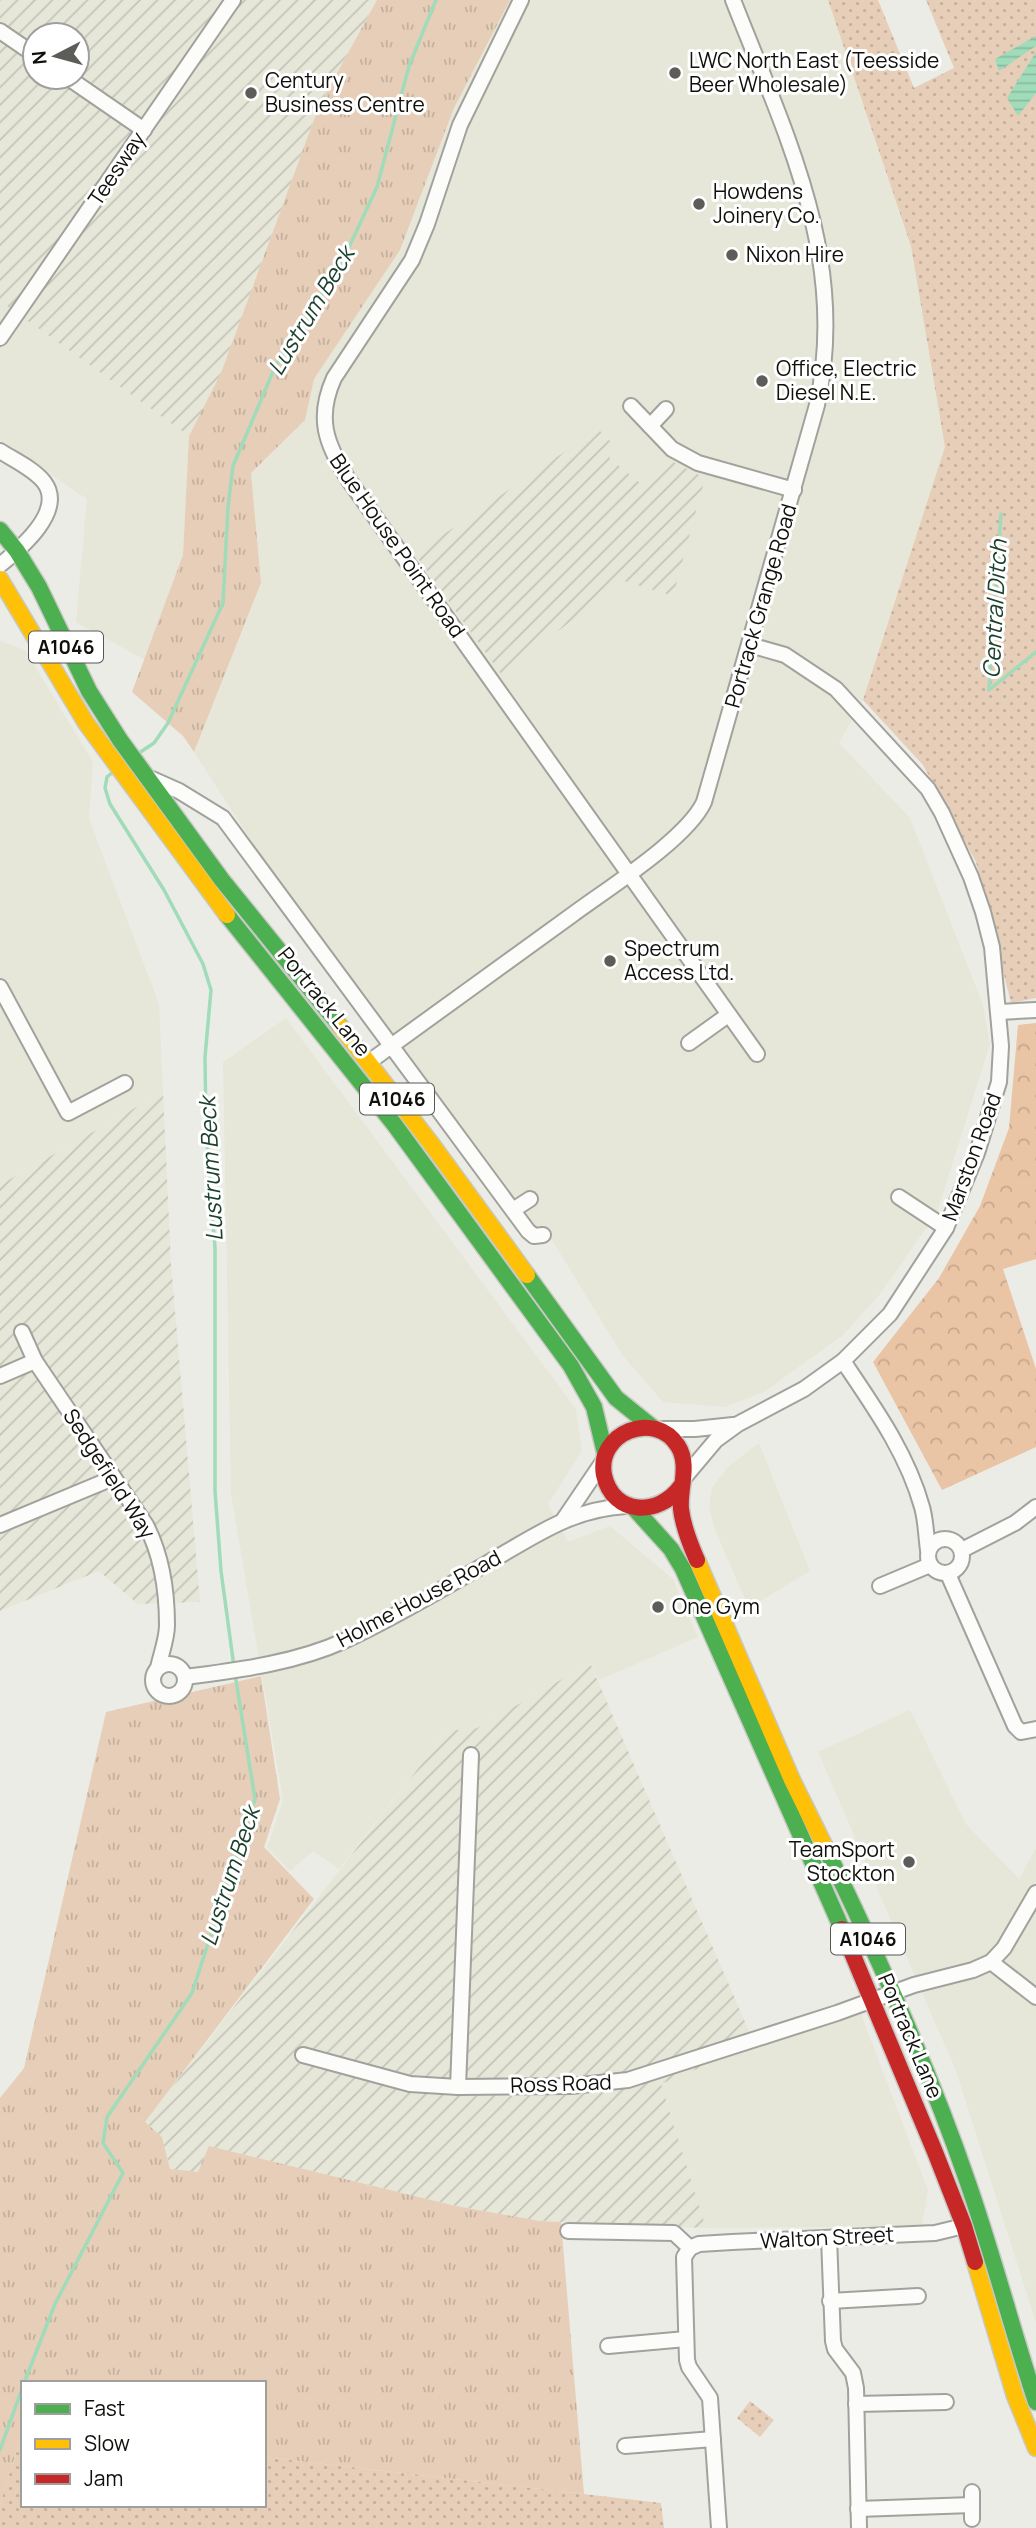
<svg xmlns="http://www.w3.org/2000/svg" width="1036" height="2528" viewBox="0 0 1036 2528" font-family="Manrope,sans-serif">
	<defs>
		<pattern id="industrial-furrows" width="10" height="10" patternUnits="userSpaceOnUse" patternTransform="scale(1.75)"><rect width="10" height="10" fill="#e6e7d8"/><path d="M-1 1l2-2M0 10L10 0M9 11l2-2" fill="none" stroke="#c4c5b8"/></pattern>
		<pattern id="grass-tufts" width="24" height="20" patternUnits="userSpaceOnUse" patternTransform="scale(1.75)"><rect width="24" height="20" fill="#e6ceb8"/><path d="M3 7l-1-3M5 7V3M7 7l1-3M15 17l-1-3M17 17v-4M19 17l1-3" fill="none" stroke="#c4b09d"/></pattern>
		<pattern id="forest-crowns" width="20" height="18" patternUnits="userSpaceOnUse" patternTransform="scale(1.75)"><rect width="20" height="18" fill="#e9c4a5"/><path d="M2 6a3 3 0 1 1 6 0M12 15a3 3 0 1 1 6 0" fill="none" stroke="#c7a78d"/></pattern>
		<pattern id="park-dots" width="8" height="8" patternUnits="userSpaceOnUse" patternTransform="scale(1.75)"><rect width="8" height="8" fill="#e6ceb8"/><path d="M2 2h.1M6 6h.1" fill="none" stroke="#c4b09d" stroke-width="1.8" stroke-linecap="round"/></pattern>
		<pattern id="water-rules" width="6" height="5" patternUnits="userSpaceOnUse" patternTransform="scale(1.75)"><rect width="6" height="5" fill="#a0dbba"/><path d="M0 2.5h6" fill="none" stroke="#89bb9f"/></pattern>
	</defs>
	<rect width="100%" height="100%" fill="#ecece6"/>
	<g fill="#e6e7d8">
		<path d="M510,0h318l83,246 34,202 -82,252 -24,43 71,75 73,187 7,39 -53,169 -57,81 -37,41 -79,57 -39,15 -62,-5 -40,-46 -71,-116 -16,-5 -132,-186 -132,-176 -78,-121 67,-168 -10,-111 54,-53 9,-41 86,-129 54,-142z"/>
		<path d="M0,301l189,135 -6,119 -38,105 -69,-38 11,-123 -87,-59z"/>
		<path d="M0,641l25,9 68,112 -4,57 70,185 4,88 -163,93z"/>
		<path d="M286,1018l290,391 6,42 -34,53 20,38 42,-16 63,53 25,58 -99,43 -9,-17 -113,65 -30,3 -108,138 -26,-18 -23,20 -23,-23 16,-48 -52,-306 -8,-432z"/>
		<path d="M759,1443l51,128 -61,37 -35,-80 -5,-22 3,-19 17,-21z"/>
		<path d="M910,1710l56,114 53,55 17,-31v475l-80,-252 -138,-319z"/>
		<path d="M859,2009l69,181 -6,36 -216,2 -45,-144 94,-39z"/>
	</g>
	<g fill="url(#industrial-furrows)" fill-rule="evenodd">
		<path d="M0,0h377l-58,106 -98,267 -32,63 -189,-135zM35,35h42v42h-42z"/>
		<path d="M598,429l18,18 -7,11 31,25 27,-24 38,19 -32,118 -49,-15 -123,93 -86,-120z"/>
		<path d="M163,1092l8,172 29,338 -62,2 -39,-33 -99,40v-426z"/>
		<path d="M590,1663l165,382 -94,39 45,144 -166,-7 -84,-15 -247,-60 -11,27 -28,-4 -8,-32 -17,-15 302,-391 30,-3z"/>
	</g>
	<g fill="url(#grass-tufts)">
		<path d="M377,0h133l-56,108 -54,142 -86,129 -9,41 -54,53 10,110 -67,169 -11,-16 -51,-44 51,-137 6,-119 32,-63 98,-267z"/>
		<path d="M261,1676l19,123 -16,48 50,52 -169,223 17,15 8,32 28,3 11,-26 247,60 84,15 21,1 23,272 -320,-37v-74h-241v47l-23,74v-406l24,-30 82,-356z"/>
	</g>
	<path fill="url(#forest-crowns)" d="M1036,1023v236l-33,10 33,100v78l-94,43 -69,-128 66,-84 41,-72 29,-78 9,-103z"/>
	<g fill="url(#park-dots)">
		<path d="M828,0h50l36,88 40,-20 -28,-68h110v998l-25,5 -35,-141 -53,-97 -60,-65 82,-253 -34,-201z"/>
		<path d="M750,2401l24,19 -14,17 -23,-19z"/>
		<path d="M23,2430v75h241v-48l397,46 3,25h-664v-24z"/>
	</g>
	<g fill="url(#water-rules)">
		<path d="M1036,36v10l-37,25 -4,-12z"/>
		<path d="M1036,52v41l-18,23 -11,-18z"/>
	</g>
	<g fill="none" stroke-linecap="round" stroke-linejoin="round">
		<g stroke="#a0dbba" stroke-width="3.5">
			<path d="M1001,514l-12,176 47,-38"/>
			<path d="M139,753l15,-10 14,-20 55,-120 5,-96 5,-41 42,-99 68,-107 34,-73 32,-121 27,-66"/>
			<path d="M113,772l-6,5 -2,11 5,16 54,86 39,74 8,26 -6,67 1,70 9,121v243l6,80 13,96"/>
			<path d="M24,2383l31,-79 68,-131 -20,-30 4,-26 85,-124 63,-194 -20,-125"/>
			<path d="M0,2450l23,-64"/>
		</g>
		<defs>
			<g id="street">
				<path d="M521,0l-61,125 -33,99 -15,36 -78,118c-18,40 -8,66 14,101l409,575"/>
				<path d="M0,31l35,24"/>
				<path d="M67,77l77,53"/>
				<path d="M0,338l233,-338"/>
				<path d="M631,406l41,43 26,14 96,27"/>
				<path d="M650,426l16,-17"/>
				<path d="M0,451c14,9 34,18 44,31 22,29 -24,67 -44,83"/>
				<path d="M152,779l27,12 44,27 305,413 6,5 9,-1"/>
				<path d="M0,987l68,126 57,-30"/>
				<path d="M999,1012l37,-2"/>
				<path d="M689,1043l39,-28"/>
				<path d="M369,1062c68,-49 135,-98 203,-147 35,-26 115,-76 132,-113l113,-397c32,-147 -32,-272 -84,-405"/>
				<path d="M899,1197l47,31"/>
				<path d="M513,1210l17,-11"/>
				<path d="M22,1332l13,29 111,164c16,31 21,66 21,100 0,14 -6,29 -9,43"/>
				<path d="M843,1361c31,46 64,92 79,146 4,14 4,29 6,43"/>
				<path d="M0,1376l35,-15"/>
				<path d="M663,1429h32l38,-4"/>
				<path d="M684,1478l32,-38 22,-16 66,-35 39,-28 47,-47 56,-86 31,-75 22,-71 2,-36 -9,-99 -9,-35 -12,-35 -29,-64 -14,-24 -92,-100 -51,-34 -35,-10"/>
				<path d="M564,1519l38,-56"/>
				<path d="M0,1525l113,-47"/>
				<circle cx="945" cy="1556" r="17"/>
				<path d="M962,1550l53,-27 21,-16"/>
				<path d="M948,1574l67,152 6,6 15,-3"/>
				<path d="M880,1586l50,-21"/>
				<circle cx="169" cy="1680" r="16"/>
				<path d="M185,1677c54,-7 111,-14 161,-37 48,-22 94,-50 140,-76 47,-27 85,-55 140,-58"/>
				<path d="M991,1962l45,35"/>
				<path d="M303,2055l107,29 48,3 113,-1 57,-6 209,-67 77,-28 59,-15 18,-8 13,-14 32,-55"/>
				<path d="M458,2087l13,-332"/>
				<path d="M568,2231l106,2 16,15"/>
				<path d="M829,2238l4,103 2,8 18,24 3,15 3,140"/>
				<path d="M690,2248l-6,9 3,103 2,7 21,31 9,130"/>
				<path d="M690,2248l9,-4 33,-2 203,-9 29,-7"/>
				<path d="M830,2301l88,-5"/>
				<path d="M608,2346l78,-7"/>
				<path d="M856,2404l90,-2"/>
				<path d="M625,2446l88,-7"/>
				<path d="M972,2492v27"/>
				<path d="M858,2509l114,-4"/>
			</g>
			<g id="fast">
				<path d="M0,530l17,21 22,36 50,104 31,49 102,140 118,146"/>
				<path d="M227,915l167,209 177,242 23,41 11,46"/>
				<path d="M527,1275l89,123 36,29"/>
				<path d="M634,1508l37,41 12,20 159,360"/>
				<path d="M826,1849c52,108 103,220 142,334 25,72 44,146 68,219"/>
			</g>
			<g id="slow">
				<path d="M0,579l86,144 141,192"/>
				<path d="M340,1026l93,120 94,129"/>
				<path d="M697,1560l95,220 34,69"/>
				<path d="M975,2262l40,134 21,52"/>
			</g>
			<g id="jam">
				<path d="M681,1486c-22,31 -68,30 -77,-11 -8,-42 51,-66 74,-29 12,19 1,43 3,63 2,18 9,35 16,51"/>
				<path d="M842,1929l93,223 29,74 11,36"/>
			</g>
		</defs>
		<use href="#street" stroke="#a2a29d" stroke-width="18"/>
		<use href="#fast" stroke="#c8c8c5" stroke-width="19"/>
		<use href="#slow" stroke="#c8c8c5" stroke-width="19"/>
		<use href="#jam" stroke="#c8c8c5" stroke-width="19"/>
		<use href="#street" stroke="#fcfcfb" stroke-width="14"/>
		<use href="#fast" stroke="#4caf50" stroke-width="16"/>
		<use href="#slow" stroke="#ffc107" stroke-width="16"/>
		<use href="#jam" stroke="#c62828" stroke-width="16"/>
	</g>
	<g fill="#5c5c58" stroke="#fff" stroke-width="2.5">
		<circle cx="675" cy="73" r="7"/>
		<circle cx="251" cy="93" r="7"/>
		<circle cx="699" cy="204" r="7"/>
		<circle cx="732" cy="255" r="7"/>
		<circle cx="762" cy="381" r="7"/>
		<circle cx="610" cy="961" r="7"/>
		<circle cx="658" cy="1607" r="7"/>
		<circle cx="909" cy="1862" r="7"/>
	</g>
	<g text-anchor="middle" stroke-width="6" stroke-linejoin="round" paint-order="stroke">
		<g fill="#fff" stroke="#575754" stroke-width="2">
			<rect x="29" y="631.5" width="74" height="31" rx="5"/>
			<rect x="360" y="1083.5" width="74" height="31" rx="5"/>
			<rect x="831" y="1923.5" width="74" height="31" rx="5"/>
		</g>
		<g font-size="19" font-weight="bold" fill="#0f0f0b">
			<text x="66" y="654">A1046</text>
			<text x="397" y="1106">A1046</text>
			<text x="868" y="1946">A1046</text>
		</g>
		<g font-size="21" fill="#0f0f0b" stroke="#fff" text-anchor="start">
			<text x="689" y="68">LWC North East (Teesside<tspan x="689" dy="24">Beer Wholesale)</tspan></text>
			<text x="265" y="88">Century<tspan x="265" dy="24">Business Centre</tspan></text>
			<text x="713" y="199">Howdens<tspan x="713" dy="24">Joinery Co.</tspan></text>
			<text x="746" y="262">Nixon Hire</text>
			<text x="776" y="376">Office, Electric<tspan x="776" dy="24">Diesel N.E.</tspan></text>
			<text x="624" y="956">Spectrum<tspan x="624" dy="24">Access Ltd.</tspan></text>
			<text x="672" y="1614">One Gym</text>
			<text x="895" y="1857" text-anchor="end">TeamSport<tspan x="895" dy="24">Stockton</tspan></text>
		</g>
		<g font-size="21" fill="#0f0f0b" stroke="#fff">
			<text transform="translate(117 169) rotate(-56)" y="7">Teesway</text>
			<text transform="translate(397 546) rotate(55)" y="7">Blue House Point Road</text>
			<text transform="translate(761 606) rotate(-74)" y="7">Portrack Grange Road</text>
			<text transform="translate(324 1002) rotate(51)" y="7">Portrack Lane</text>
			<text transform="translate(972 1157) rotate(-70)" y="7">Marston Road</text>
			<text transform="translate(109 1474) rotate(57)" y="7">Sedgefield Way</text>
			<text transform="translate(419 1599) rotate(-28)" y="7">Holme House Road</text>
			<text transform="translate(910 2036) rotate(67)" y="7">Portrack Lane</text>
			<text transform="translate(561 2084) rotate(-2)" y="7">Ross Road</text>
			<text transform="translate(827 2238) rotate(-3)" y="7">Walton Street</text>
		</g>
		<g font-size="23" font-style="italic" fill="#1a3f2c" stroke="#fff">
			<text transform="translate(311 311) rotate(-59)" y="8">Lustrum Beck</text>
			<text transform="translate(995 609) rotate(-87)" y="8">Central Ditch</text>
			<text transform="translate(211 1169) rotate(-93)" y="8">Lustrum Beck</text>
			<text transform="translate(230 1876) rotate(-72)" y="8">Lustrum Beck</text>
		</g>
	</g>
	<rect x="21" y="2381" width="245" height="126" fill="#ffffff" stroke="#9f9f9d" stroke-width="2"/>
	<rect x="35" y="2404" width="35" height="10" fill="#4caf50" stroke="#9f9f9d" stroke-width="2"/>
	<text x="84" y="2416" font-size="21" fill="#0f0f0b">Fast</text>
	<rect x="35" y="2439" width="35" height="10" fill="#ffc107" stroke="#9f9f9d" stroke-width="2"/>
	<text x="84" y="2451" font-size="21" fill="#0f0f0b">Slow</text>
	<rect x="35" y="2474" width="35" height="10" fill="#c62828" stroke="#9f9f9d" stroke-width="2"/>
	<text x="84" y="2486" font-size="21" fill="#0f0f0b">Jam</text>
	<g transform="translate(56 56) rotate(264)"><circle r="33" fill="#ffffff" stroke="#9f9f9d" stroke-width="2"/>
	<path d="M0-5L12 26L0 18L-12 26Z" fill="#5c5c58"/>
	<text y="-10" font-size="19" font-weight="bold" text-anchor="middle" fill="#0f0f0b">N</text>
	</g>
</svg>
